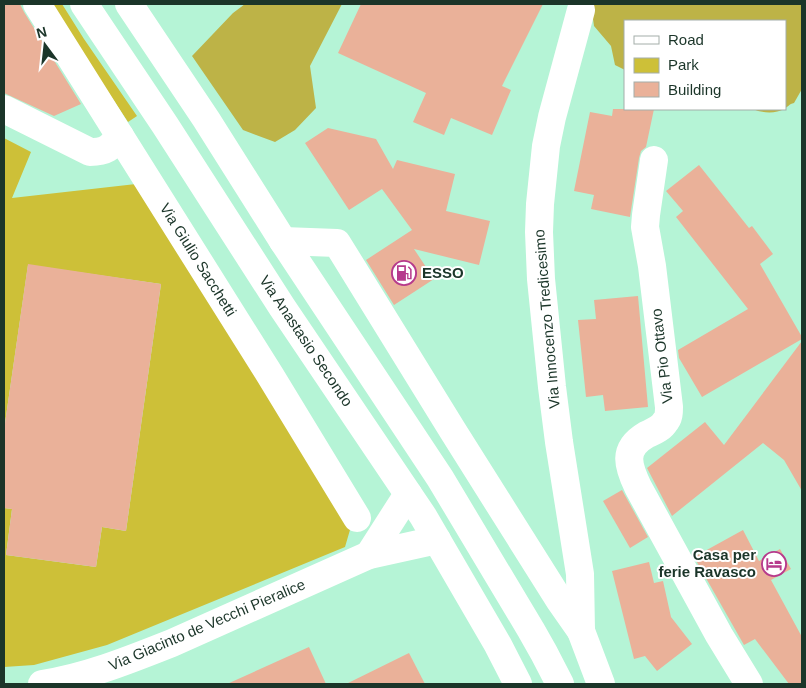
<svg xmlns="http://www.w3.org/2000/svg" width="806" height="688" viewBox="0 0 806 688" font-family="Arial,sans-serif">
	<rect width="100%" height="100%" fill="#b5f4d6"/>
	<g fill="#cdc038">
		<path d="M50,4h12l22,35 53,77 -9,6z"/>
		<path d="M4,138l27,14 -19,46 124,-14 216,339 -7,24 -238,98 -73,20 -30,2v-159l8,1 -6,46 90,12 6,-40 24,4 35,-247 -133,-19 -24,165z"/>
	</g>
	<g fill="#bdb347">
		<path d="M245,4h97l-32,62 6,42 -21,22 -20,12 -32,-12 -51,-74 41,-43z"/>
		<path d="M591,4h211v85l-8,14c-5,1 -6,4 -10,6 -8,5 -23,4 -31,0h32v-88h-160v49l-10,-5 -4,-19 -17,-20z"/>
	</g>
	<g fill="#eab199">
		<path d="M4,4h16l4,8 57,92 -27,12 -50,-23z"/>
		<path d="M361,4h182l-41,82 9,4 -19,45 -41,-17 -7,17 -31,-13 13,-29 -88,-40z"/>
		<path d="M613,109h41l-8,38 -5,4 -2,7 -9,59 -39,-8 3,-14 -20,-4 16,-79 22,4z"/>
		<path d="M328,128l48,11 17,30 4,-9 58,14 -9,37 44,10 -11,44 -65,-16 20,30 -40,26 -28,-45 46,-30 -30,-41 -33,21 -44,-67z"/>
		<path d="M699,165l50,63 3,-2 21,28 -13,10 42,73v2l-100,58 -23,-39 -1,-8 70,-41 -72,-92 7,-6 -17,-20z"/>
		<path d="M28,264l133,20 -35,247 -24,-4 -6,40 -90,-12 6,-46 -8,-1v-78z"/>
		<path d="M638,296l10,111 -43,4 -2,-16 -17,2 -8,-77 18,-1 -2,-19z"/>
		<path d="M802,341v150l-18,-31 -21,-17 -91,73 -25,-48 58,-46 19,23z"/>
		<path d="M622,490l26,47 -18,11 -27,-47z"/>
		<path d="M743,530l16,31 21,-12 11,20 -20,11 31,57v47h-13l-34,-45 -11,6 -50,-88z"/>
		<path d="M649,562l5,21 9,-2 8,36 21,27 -35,27 -12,-15 -11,3 -22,-88z"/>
		<path d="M309,647l17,37h-99z"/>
		<path d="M409,653l16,31h-79z"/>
	</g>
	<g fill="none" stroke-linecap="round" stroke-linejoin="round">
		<g stroke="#fff" stroke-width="28">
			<path d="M37,4l233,371 87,143"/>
			<path d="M4,109l86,43c16,0 20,-4 30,-16"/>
			<path d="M654,160l-8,55 -1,12 7,39 17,141c0,5 0,11 -4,15 -4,7 -13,10 -19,13 -24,14 -18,31 -8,52l81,148 30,49"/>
			<path d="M283,241l54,2 116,188 107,170 21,30 20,53"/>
			<path d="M369,555l39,-61"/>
			<path d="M581,631l-1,-57 -21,-132 -7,-55 -11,-108 -2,-47 1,-28 6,-58 6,-29 29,-107"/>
			<path d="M42,684c45,-7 87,-24 130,-41l197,-88 68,-15"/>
		</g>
		<g stroke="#fff" stroke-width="28">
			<path d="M84,4l81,121 117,182 141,209 75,129 20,39"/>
			<path d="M129,4l77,115 77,122 157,237 91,152 13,23 16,31"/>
		</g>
	</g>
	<defs>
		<symbol id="fuel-ring" viewBox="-11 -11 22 22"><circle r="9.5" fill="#fff" stroke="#b63a8c" stroke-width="1.5"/><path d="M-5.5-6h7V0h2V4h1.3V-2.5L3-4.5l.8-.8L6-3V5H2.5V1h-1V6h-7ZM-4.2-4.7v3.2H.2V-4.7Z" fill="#b63a8c"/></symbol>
		<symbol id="hotel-ring" viewBox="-11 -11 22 22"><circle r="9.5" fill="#fff" stroke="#b63a8c" stroke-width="1.5"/><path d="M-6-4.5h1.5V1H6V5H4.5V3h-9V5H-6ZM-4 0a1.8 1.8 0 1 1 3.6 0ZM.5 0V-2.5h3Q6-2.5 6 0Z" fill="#b63a8c"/></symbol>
	</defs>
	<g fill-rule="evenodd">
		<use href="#fuel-ring" x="390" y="259" width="28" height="28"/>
		<use href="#hotel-ring" x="760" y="550" width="28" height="28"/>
	</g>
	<g text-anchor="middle" stroke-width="4" stroke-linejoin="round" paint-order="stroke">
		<g font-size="15" fill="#1b3529" stroke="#fff">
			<text transform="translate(198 260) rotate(58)" y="5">Via Giulio Sacchetti</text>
			<text transform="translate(547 319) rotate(-95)" y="5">Via Innocenzo Tredicesimo</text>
			<text transform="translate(306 341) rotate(56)" y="5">Via Anastasio Secondo</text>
			<text transform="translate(662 356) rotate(-97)" y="5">Via Pio Ottavo</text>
			<text transform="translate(207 625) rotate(-23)" y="5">Via Giacinto de Vecchi Pieralice</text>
		</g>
		<g font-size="15" font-weight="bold" fill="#1b3529" stroke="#fff" text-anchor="start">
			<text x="422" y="278">ESSO</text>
			<text x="756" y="560" text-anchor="end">Casa per<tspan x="756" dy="17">ferie Ravasco</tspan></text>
		</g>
	</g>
	<rect width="806" height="688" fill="none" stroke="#1b3529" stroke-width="10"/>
	<rect x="624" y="20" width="162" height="90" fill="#ffffff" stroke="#a4aea9"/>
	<rect x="634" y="36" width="25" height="8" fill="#ffffff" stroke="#a4aea9"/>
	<text x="668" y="45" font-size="15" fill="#1b3529">Road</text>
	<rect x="634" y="58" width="25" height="15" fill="#cdc038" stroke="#a4aea9"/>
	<text x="668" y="70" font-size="15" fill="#1b3529">Park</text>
	<rect x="634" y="82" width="25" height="15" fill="#eab199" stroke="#a4aea9"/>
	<text x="668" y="95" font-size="15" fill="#1b3529">Building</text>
	<g transform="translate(45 45) rotate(345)" stroke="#ffffff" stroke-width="4" paint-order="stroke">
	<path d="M0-4L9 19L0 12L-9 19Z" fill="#1b3529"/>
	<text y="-8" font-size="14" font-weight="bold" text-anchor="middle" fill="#1b3529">N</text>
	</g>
</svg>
